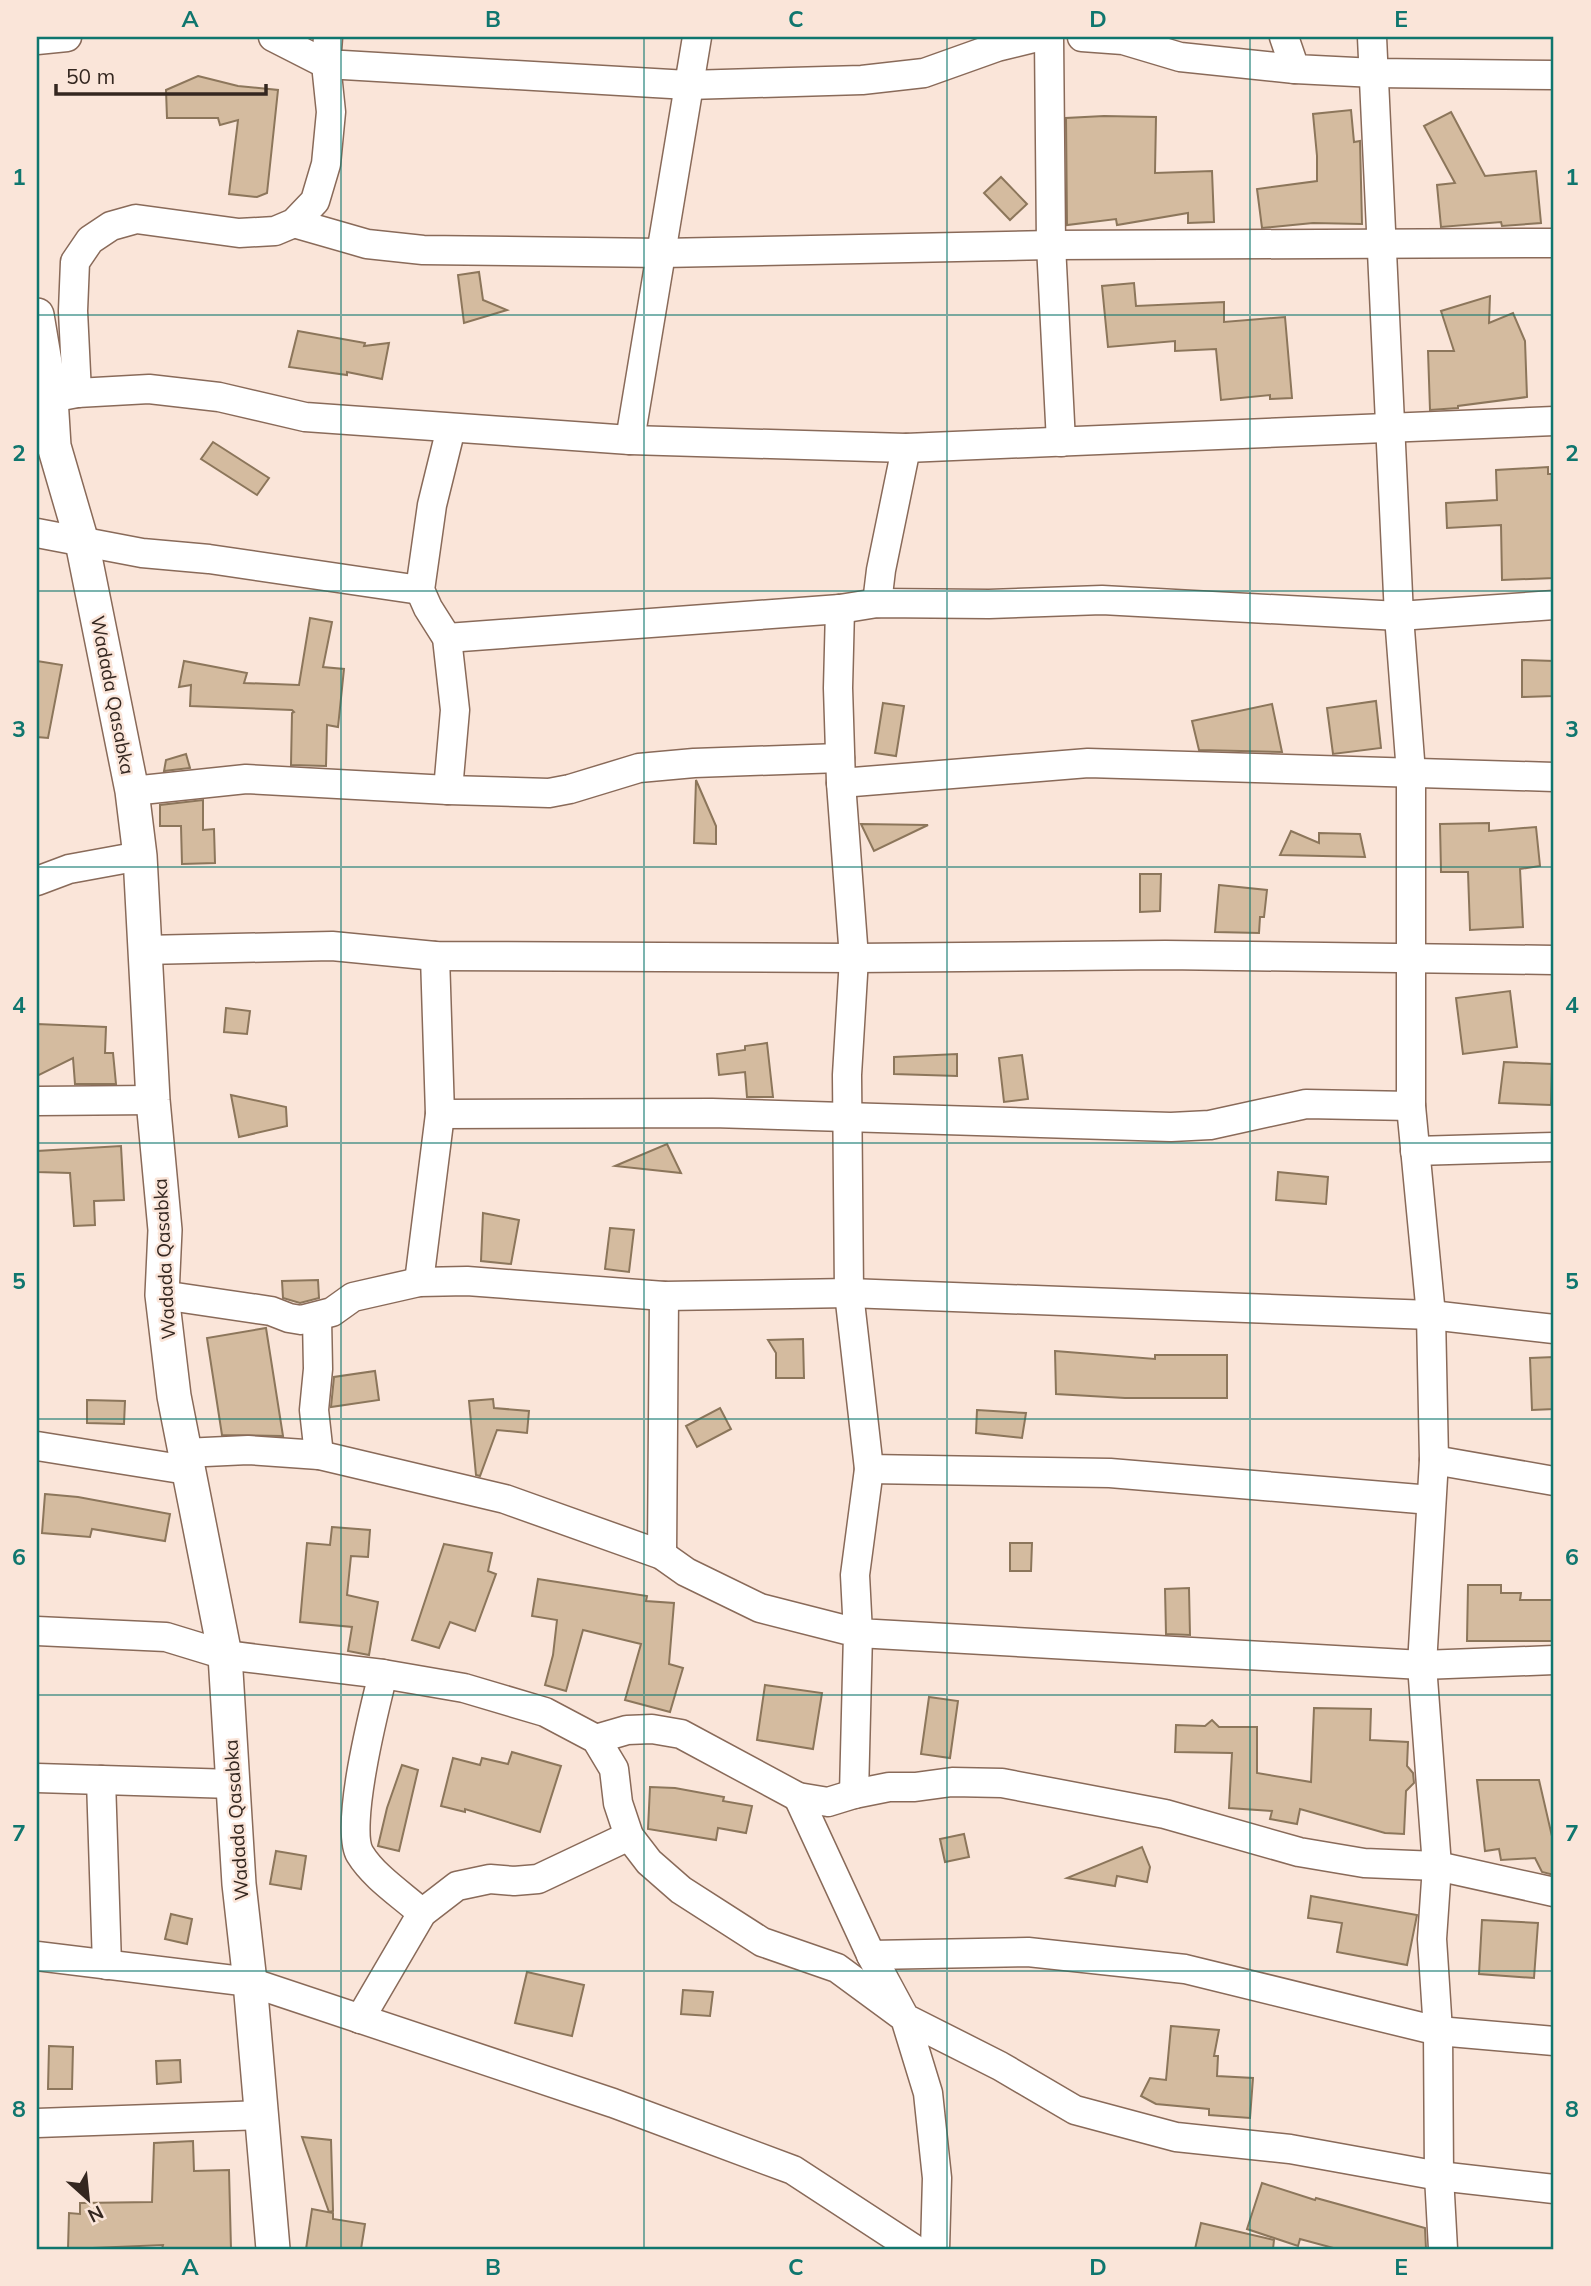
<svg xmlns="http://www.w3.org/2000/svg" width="1591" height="2286" viewBox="0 0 1591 2286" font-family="Mulish,sans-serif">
	<rect width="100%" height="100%" fill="#fae5d9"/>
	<g fill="#d4bb9f" stroke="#8c765b" stroke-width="2">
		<path d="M198,76l40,10 40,4 -11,103 -10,4 -28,-3 9,-74 -18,5 -2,-7h-51l-1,-28z"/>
		<path d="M1351,110l3,32 6,-1 2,83 -49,-1 -51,5 -5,-39 60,-8v-25l-4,-42z"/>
		<path d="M1451,112l34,64 51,-5 5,52 -39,3 -1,-4 -60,5 -4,-42 18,-2 -31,-57z"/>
		<path d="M1104,116l52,1 -1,56 57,-2 2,51 -26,1v-10l-71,12 -1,-6 -49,6 -1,-107z"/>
		<path d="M1001,177l26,27 -17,16 -26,-27z"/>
		<path d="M479,272l4,28 24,10 -43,13 -6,-48z"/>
		<path d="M1134,283l2,23 88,-4v20l61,-5 7,81 -22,1v-4l-49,5 -5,-51 -41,2v-10l-67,6 -6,-61z"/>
		<path d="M1490,296l-1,27 24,-10 12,28 2,56 -69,9v2l-28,2 -2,-59h26l-13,-40z"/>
		<path d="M298,331l67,12 -1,3 25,-3 -7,36 -35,-7v3l-58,-8z"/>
		<path d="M213,442l56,36 -12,17 -56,-36z"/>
		<path d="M1548,467v7h6v104l-52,2 -1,-55 -54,3 -1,-25 51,-3 -1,-30z"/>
		<path d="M310,618l22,4 -9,45 21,2 -6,58 -11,-2 -1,41 -35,-1 1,-52 2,-1 -2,-2 -102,-4 1,-21 -12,2 5,-26 63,12 -3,10 55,2z"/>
		<path d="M1522,660l32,1v35l-32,1z"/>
		<path d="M37,661l25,4 -14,73 -11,-1z"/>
		<path d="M1376,701l5,47 -48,6 -6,-46z"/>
		<path d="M883,703l21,3 -8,50 -21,-3z"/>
		<path d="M1272,704l10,48 -83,-2 -7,-29z"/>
		<path d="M186,754l4,14 -26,3 2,-11z"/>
		<path d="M696,780l20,46v18l-22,-1z"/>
		<path d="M203,800v30l11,-1 1,34 -33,1 -1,-38h-21v-21z"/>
		<path d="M1489,823v8l47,-4 4,39 -20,3 3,58 -53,3 -2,-58h-27l-1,-48z"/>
		<path d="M861,824l67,1 -54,26z"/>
		<path d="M1291,831l28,12v-10l41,1 5,23 -85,-2z"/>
		<path d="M1140,874h21l-1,37 -20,1z"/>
		<path d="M1219,885l48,5 -3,27h-4l-1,16 -44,-1z"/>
		<path d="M1510,991l7,56 -54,7 -7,-56z"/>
		<path d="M226,1008l24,3 -3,23 -23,-2z"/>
		<path d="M37,1024l69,3 -1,26h8l3,31h-41l-2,-26 -36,18z"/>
		<path d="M767,1043l6,54h-26l-2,-25 -26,3 -2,-21 28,-4v-4z"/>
		<path d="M957,1054v22l-63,-2v-17z"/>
		<path d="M1022,1055l6,44 -24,3 -5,-44z"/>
		<path d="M1504,1062l48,2 -1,41 -52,-2z"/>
		<path d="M231,1095l55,12 1,19 -48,11z"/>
		<path d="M667,1144l14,29 -66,-7z"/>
		<path d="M121,1146l3,54 -30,1 1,24 -21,1 -4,-53 -33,-1v-21z"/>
		<path d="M1278,1172l50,5 -2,27 -50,-4z"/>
		<path d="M483,1213l36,7 -8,44 -30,-3z"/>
		<path d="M610,1228l24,2 -5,42 -24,-3z"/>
		<path d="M318,1280l1,18 -19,5 -17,-5 -1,-17z"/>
		<path d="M266,1328l17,108 -61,-1 -15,-97z"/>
		<path d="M803,1339l1,39h-28v-25l-8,-13z"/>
		<path d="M1055,1351l100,8v-4h72v43h-102l-69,-4z"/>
		<path d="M1554,1357v52l-22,1 -2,-52z"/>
		<path d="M375,1371l4,29 -48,7 3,-30z"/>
		<path d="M493,1399l1,9 35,3 -2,22 -30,-3 -17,46 -4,-1 -7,-74z"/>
		<path d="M87,1400l38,1 -1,23 -37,-1z"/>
		<path d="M720,1408l11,21 -34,18 -11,-21z"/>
		<path d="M977,1410l49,3 -4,25 -46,-5z"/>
		<path d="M45,1494l33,3 92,17 -5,27 -73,-12 -2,8 -48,-4z"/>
		<path d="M332,1527l38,3 -2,27 -17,-1 -4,39 31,7 -9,53 -21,-4 4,-24 -52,-5 7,-79 23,2z"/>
		<path d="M1010,1543h22l-1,28h-21z"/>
		<path d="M444,1544l48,9 -4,18 8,3 -21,57 -25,-9 -11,26 -27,-8z"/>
		<path d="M538,1579l109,17 -1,5 28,2 -5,61 14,4 -13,44 -45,-12 16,-56 -58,-14 -17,61 -21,-6 8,-30 4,-35 -25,-4z"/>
		<path d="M1468,1585h33v8h20l-1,7h34v41h-87z"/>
		<path d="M1189,1588l1,47 -24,-1 -1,-45z"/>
		<path d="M765,1685l57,8 -9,56 -56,-9z"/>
		<path d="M929,1697l29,4 -8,57 -29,-4z"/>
		<path d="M1314,1708l57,1 -1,31 38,2 -1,24 6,7 1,10 -8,8 -2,43 -19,-1 -85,-24 -3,15 -27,-5 2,-8 -43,-3 3,-55 -57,-1 1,-27 29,1 7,-6 7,7h38v46l54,9z"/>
		<path d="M512,1752l49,14 -21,66 -75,-23v3l-24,-6 12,-48 27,7 2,-7 26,6z"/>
		<path d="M402,1765l16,5 -19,81 -21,-5 9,-38z"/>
		<path d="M1477,1780h62l15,65v30l-12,-3 -7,-14 -34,2 -2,-11 -14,2z"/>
		<path d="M650,1787l25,1 49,9 -1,4 29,5 -6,27 -28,-5 -2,12 -68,-11z"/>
		<path d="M964,1834l5,23 -24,5 -5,-23z"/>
		<path d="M1142,1847l8,20 -3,15 -30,-6 -2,10 -48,-8z"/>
		<path d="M276,1851l30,5 -5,33 -31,-5z"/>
		<path d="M1311,1896l106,19 -10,50 -70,-13 5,-29 -34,-5z"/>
		<path d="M171,1914l21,5 -5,25 -22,-5z"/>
		<path d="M1482,1920l56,3 -4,55 -55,-4z"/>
		<path d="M527,1972l57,13 -12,51 -57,-13z"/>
		<path d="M683,1990l30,2 -3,24 -29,-2z"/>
		<path d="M1171,2026l48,4 -5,26h4l-1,20 36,2 -3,40 -41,-3v-6l-53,-5 -15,-8 9,-18 16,2z"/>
		<path d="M49,2046l24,1 -1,42h-24z"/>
		<path d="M180,2060l1,22 -24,2 -1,-23z"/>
		<path d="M302,2137l29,3 2,71 -4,1z"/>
		<path d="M193,2141l1,30 35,-1 2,79h-69l1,-4 -95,4 1,-36 11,1v-11l72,-1 2,-59z"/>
		<path d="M1262,2183l53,17 1,-2 109,30 1,21h-89l-37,-10 -2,7 -51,-17z"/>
		<path d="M312,2209l21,4v6l32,5 -4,25h-55z"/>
		<path d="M1201,2223l73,17 -1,9h-78z"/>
	</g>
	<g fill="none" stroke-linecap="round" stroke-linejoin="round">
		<defs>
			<g id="minor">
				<path d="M328,37l-2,27 362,21 174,-5 62,-7 73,-26 41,-10"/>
				<path d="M1049,37l2,208 10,197"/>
				<path d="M1082,37l41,3 57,17 115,12"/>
				<path d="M1284,37l11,32 80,4 179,2"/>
				<path d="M1372,37l27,579 12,157v333l20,209 3,145 -12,205 15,201 -5,73 6,92 1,145 4,73"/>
				<path d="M37,40l30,-3"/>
				<path d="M294,223l73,21 56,6 239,3 389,-8 503,-2"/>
				<path d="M77,393l-4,-82 2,-49 15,-22 21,-14 25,-7 103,14 36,-2 19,-8 21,-22 11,-37 5,-52 -5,-48 -53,-27"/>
				<path d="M51,398l26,-5 72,-4 70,8 86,20 325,23 276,8 648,-27"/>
				<path d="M630,440l67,-403"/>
				<path d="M37,533l105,20 67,6 211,31"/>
				<path d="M877,603l4,-33 25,-122"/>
				<path d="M840,609l-2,79 3,95 13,175 -7,117 2,218 20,176 241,4 321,27"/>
				<path d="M447,638l393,-29 37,-6 112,1 113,-4 297,16 155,-11"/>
				<path d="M841,783l247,-20 466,14"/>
				<path d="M448,790l7,-80 -8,-72 -19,-30 -8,-18 12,-85 19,-77"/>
				<path d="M132,791l114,-12 202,11 101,3 21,-4 69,-21 55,-5 146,-5"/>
				<path d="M37,881l32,-12 71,-13"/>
				<path d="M144,950l188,-4 103,10 419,2 311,-3 389,5"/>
				<path d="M37,1101l116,-1"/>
				<path d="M440,1114l272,-1 459,14 39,-2 96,-21 105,2"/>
				<path d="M1415,1151l139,-4"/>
				<path d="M419,1282l21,-168 -5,-158"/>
				<path d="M162,1295l109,16 18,7 12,2 31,-8 21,-15 66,-15 48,-1 197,15 185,-3 582,22 123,14"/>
				<path d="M317,1318l1,51 -4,41 5,45"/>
				<path d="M37,1446l150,24"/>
				<path d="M184,1453l64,-3 71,5 186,44 157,56 24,17 74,36 98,25 -4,161"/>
				<path d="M1434,1460l120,21"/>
				<path d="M869,1469l-14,106 3,58 564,32 132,-5"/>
				<path d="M662,1555l2,-259"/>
				<path d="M37,1631l129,6 59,18 158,19 81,14 81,24 51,27 18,30 4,34 11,33 20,26 32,28 81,52 75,26 68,50 23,75 9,85 -2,71"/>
				<path d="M383,1674c-8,32 -39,154 -23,180 14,23 42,41 62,59"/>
				<path d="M596,1739l31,-9 25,-1 29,5 117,63 30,5 26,-8 35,-7h26l37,-5 50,1 163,31 134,38 65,11 73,3 117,26"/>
				<path d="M37,1778l196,6"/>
				<path d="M101,1780l6,185"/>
				<path d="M798,1797l73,158 34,63 95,48 75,44 101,27 114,12 149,27 115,13"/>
				<path d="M871,1955l157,-3 157,17 253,62 116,10"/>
				<path d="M37,1956l213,26 363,121 180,67 121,79"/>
				<path d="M360,2019l62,-106 35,-27 33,-7 24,2 24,-2 91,-43"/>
				<path d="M37,2123l224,-8"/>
			</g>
			<path id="tertiary" d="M37,315l14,83 3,48 28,96 50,249 8,65 13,244 12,130 -3,65 12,101 51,259 14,229 11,98 23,267"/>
		</defs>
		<use href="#minor" stroke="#896a59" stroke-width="31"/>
		<use href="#tertiary" stroke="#896a59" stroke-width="36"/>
		<use href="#minor" stroke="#fff" stroke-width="28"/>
		<use href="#tertiary" stroke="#fff" stroke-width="33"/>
	</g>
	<path fill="none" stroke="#0f766e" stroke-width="2" stroke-opacity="0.55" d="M341,37v2212M644,37v2212M947,37v2212M1250,37v2212M37,315h1517M37,591h1517M37,867h1517M37,1143h1517M37,1419h1517M37,1695h1517M37,1971h1517"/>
	<g text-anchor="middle" stroke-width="5" stroke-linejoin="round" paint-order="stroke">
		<g font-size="19" fill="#342720" stroke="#fae5d9">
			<text transform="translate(113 695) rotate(79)" y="7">Wadada Qasabka</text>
			<text transform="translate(164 1259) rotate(-93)" y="7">Wadada Qasabka</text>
			<text transform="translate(236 1820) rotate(-94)" y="7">Wadada Qasabka</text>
		</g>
	</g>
	<rect width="1591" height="2286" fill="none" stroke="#fae5d9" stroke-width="77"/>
	<g transform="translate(88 2199) rotate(153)" stroke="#fae5d9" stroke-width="5" paint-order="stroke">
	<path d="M0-5L12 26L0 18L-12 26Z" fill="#342720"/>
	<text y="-10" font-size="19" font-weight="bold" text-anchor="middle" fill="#342720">N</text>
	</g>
	<path d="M56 84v10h210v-10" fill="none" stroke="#342720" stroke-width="3.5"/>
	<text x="66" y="84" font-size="21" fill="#342720" stroke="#fae5d9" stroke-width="5" paint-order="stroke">50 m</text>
	<rect x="38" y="38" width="1514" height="2210" fill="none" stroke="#0f766e" stroke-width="2.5"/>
	<g font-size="23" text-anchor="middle" font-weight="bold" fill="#0f766e">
		<text x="190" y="27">A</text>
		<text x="493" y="27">B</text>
		<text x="796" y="27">C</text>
		<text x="1098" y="27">D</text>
		<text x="1401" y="27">E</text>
		<text x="19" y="185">1</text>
		<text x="1572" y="185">1</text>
		<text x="19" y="461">2</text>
		<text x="1572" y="461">2</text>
		<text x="19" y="737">3</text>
		<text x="1572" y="737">3</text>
		<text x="19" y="1013">4</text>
		<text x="1572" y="1013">4</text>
		<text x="19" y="1289">5</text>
		<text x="1572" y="1289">5</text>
		<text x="19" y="1565">6</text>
		<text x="1572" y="1565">6</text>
		<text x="19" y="1841">7</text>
		<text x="1572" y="1841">7</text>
		<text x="19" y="2117">8</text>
		<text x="1572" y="2117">8</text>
		<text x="190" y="2275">A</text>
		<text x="493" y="2275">B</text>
		<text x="796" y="2275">C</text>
		<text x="1098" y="2275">D</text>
		<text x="1401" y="2275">E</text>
	</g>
</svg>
